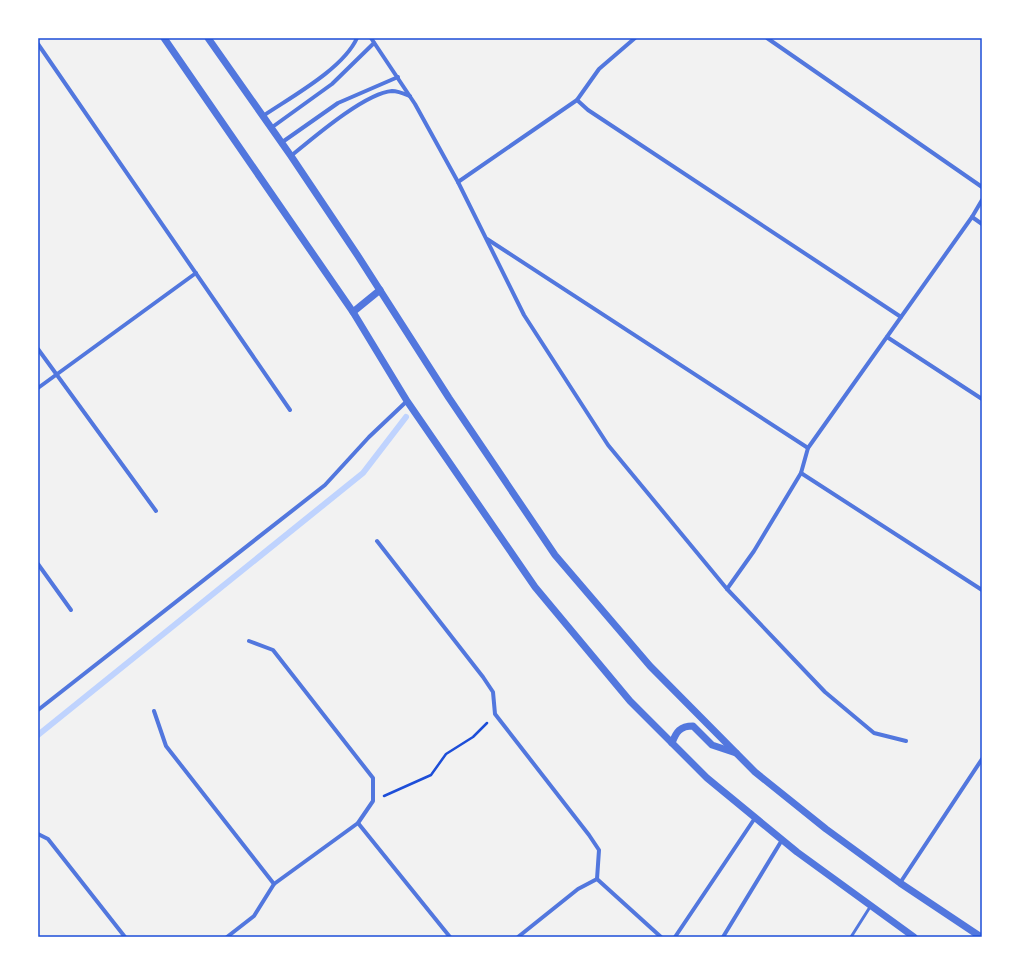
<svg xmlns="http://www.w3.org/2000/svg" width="1020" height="975" viewBox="0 0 1020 975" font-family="Inter,sans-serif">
	<rect width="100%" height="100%" fill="#f2f2f2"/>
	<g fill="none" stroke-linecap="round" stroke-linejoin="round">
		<path stroke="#bfd3fe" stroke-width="6" d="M38,735l325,-262 43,-56"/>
		<path stroke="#1d4ed8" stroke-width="2.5" d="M384,796l47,-21 15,-21 27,-17 14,-14"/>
		<path stroke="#5277de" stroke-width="3" d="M851,937l19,-30"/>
		<g stroke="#5277de" stroke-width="4">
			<path d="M371,38l44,66 43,78 66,133 84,130 119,144 98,103 49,41 32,8"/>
			<path d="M767,38l215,149"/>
			<path d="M38,44l252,366"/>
			<path d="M577,100l11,10 313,207"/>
			<path d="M263,116c28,-19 80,-47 94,-78"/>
			<path d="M271,128l61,-44 42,-41"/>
			<path d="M281,143l57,-40 60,-26"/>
			<path d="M291,156c22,-18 74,-63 101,-65 6,0 13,3 18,5"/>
			<path d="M458,182l119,-82 22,-31 36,-31"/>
			<path d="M972,217l10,7"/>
			<path d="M487,239l321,209"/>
			<path d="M887,337l95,62"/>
			<path d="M38,349l118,162"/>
			<path d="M38,388l158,-115"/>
			<path d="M801,473l181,117"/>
			<path d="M377,541l106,136 10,15 2,22 94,121 10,15 -2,29 64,58"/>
			<path d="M38,564l33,46"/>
			<path d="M727,589l27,-38 47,-78 7,-25 164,-231 10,-17"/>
			<path d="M38,710l287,-225 44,-48 38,-36"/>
			<path d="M154,711l12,35 108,138"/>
			<path d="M358,823l92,114"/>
			<path d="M38,834l10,5 77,98"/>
			<path d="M900,883l82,-124"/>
			<path d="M227,937l27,-21 20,-32 84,-61 15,-22v-23l-100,-128 -24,-9"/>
			<path d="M518,937l60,-48 19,-10"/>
			<path d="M675,937l80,-119"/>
			<path d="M723,937l59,-97"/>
		</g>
		<g stroke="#5277de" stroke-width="7">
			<path d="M164,38l189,274 54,89 128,186 95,114 77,77 90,74 117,85"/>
			<path d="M208,38l83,118 67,100 91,142 106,157 95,111 105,106 71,57 74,54 81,54"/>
			<path d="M353,312l27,-22"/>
			<path d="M672,743c4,-11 8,-17 21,-17l19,19 24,8"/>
		</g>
	</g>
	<rect width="1020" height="975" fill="none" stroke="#ffffff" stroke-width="78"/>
	<rect x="39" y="39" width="942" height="897" fill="none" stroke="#1d4ed8" stroke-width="1.5"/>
</svg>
